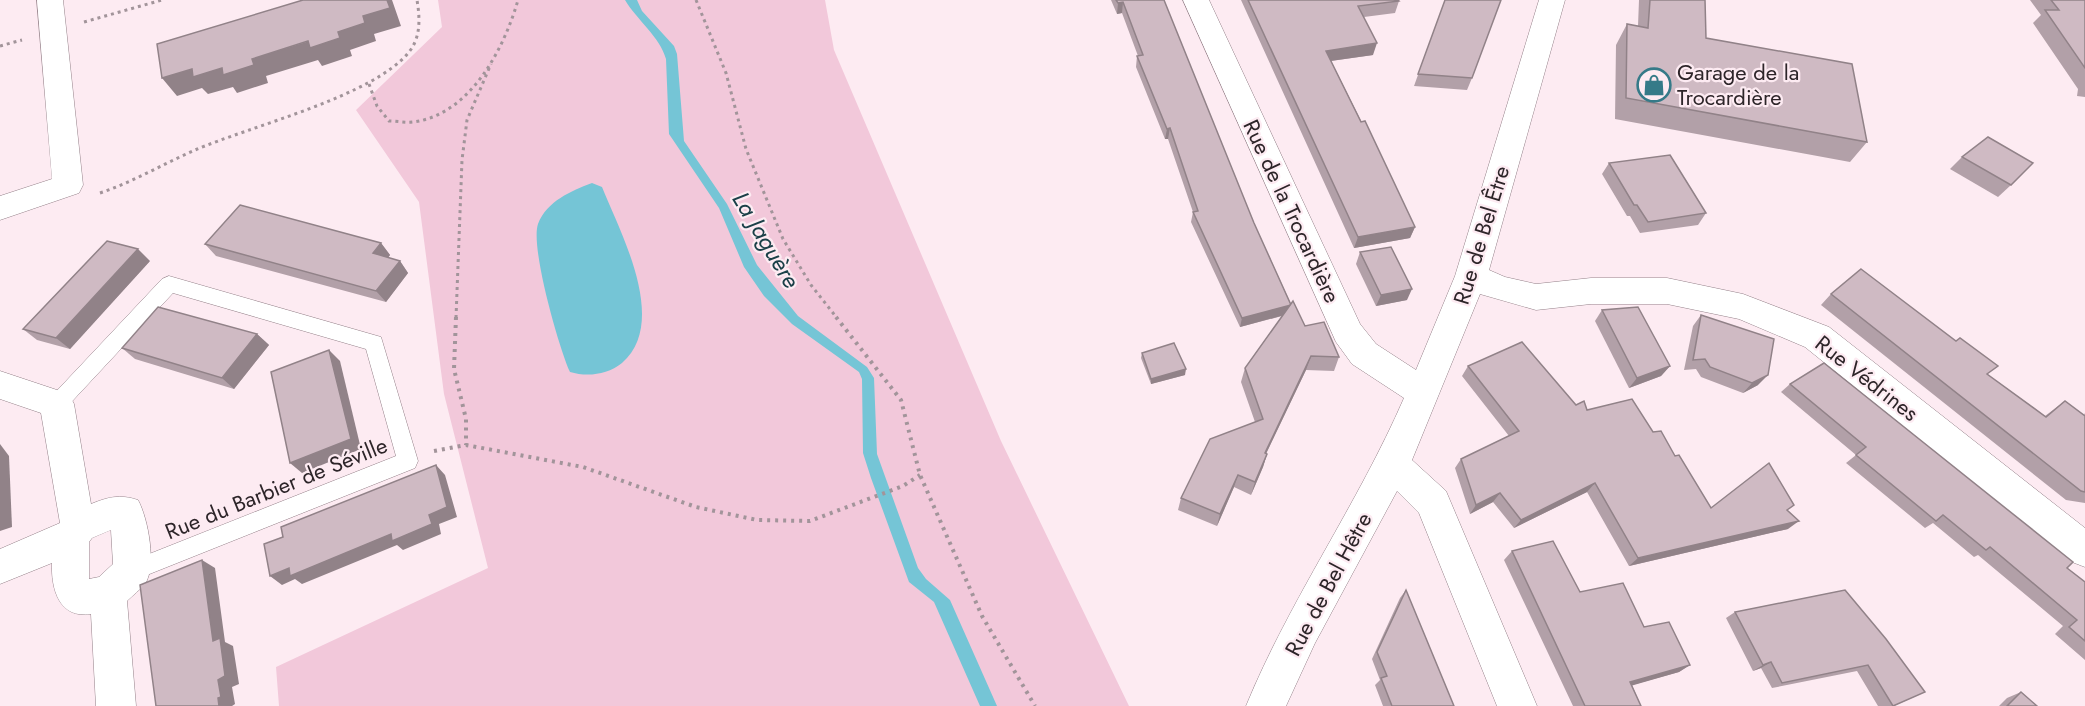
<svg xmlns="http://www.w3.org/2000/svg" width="2085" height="706" viewBox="0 0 2085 706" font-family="Jost,sans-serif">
	<rect width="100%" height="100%" fill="#fdebf2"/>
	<path fill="#f2c8da" d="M438,0h387l9,50 167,391 128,265h-850l-3,-39 212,-99 -44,-174 -25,-192 -63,-92 86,-83z"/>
	<g fill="#75c5d6">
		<path d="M625,0h12l5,11 32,35 3,8 7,87 43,63 30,61 41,51 69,51 7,11 3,76 41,114 8,11 24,21 47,106h-17l-46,-104 -25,-20 -38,-104 -8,-25 -1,-74 -3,-7 -67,-48 -28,-28 -20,-29 -25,-59 -50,-74 -3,-75c-6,-22 -29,-39 -41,-59z"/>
		<path d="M592,183l10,4c19,47 67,135 20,176 -15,12 -35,14 -52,9 -11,-24 -40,-125 -32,-148 9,-23 33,-33 54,-41z"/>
	</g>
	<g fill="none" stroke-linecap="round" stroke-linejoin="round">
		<defs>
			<path id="service" d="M169,276l212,61 37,124 -3,7 -283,113 -8,-3 -3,-7 3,-7 272,-108 -30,-107 -193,-56 -109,117 -7,3 -7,-3 -3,-6 3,-6 112,-119z"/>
			<g id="minor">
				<path d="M37,0h26l20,185 -4,8 -79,27v-24l52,-17z"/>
				<path d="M1183,0h26l151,324 16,20 40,26 39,-94 84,-276h26l-76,270 16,7 31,7 55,-6h76l76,16 86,33 256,201v39l-13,-5 -267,-215 -66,-28 -72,-15h-76l-55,6 -56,-16 -68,166 34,31 91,215h-40l-78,-193 -22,-22 -82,152 -29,63h-40c44,-107 112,-202 158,-308l-52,-34 -16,-22z"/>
				<path d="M0,371l69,23 5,10 17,100c17,-7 29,-10 47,-4 10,18 19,66 7,84 -5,6 -12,11 -18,17l9,105h-40l-5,-92c-32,5 -40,-25 -39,-51l-52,21v-35l60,-26 -19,-110 -41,-14zM111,530l2,34 -14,13 -10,2v-37l3,-4z"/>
			</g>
		</defs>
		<use href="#service" stroke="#948189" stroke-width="1"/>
		<use href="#minor" stroke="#948189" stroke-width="1"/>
		<g stroke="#a2949a" stroke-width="3" stroke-dasharray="3 4" stroke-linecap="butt">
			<path d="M696,0l30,73 20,76 37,90 28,46 26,33"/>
			<path d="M84,22l78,-22"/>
			<path d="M0,46l22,-6"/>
			<path d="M369,84l8,22 12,15c8,0 16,2 24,1 57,-7 91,-73 105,-122"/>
			<path d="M100,193c33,-11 63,-29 95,-43 56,-24 179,-54 214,-98 12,-15 11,-34 8,-52"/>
			<path d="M456,318l6,-158 5,-40 24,-56"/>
		</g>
		<g stroke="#a2949a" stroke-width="4" stroke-dasharray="3 5" stroke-linecap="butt">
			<path d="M456,317l-2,52 12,50v26"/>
			<path d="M836,317l65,83 19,75 62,141 53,90"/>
			<path d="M434,451l32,-6 117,22 113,40 61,13 53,1 93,-35 17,-11"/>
		</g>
		<use href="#service" fill="#fff" fill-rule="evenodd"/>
		<use href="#minor" fill="#fff" fill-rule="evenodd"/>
	</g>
	<g fill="#b2a0a8">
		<path d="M1111,0h53l90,223 37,81 14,22 34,31 -5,14 -28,-1 -40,84h1l-4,13 -12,28 -17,-8 -17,39 -39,-16 3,-12 74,-76 -14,-40 4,-14 37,-52 -42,11 -49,-105 2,-10 -25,-73h-3l-29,-72 1,-11h1l-16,-43 -5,1z"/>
		<path d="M1241,0h157l1,1 -4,12 -31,4 9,38 -42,6 84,166 -5,11 -56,10z"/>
		<path d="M1445,0l27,78 -5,12 -53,-4z"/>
		<path d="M1639,0h66l1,38 161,104 -17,20 -235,-43 1,-74 11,-21 11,2z"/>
		<path d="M2030,0h55v97l-8,-1 1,-7 -45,-66 8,-8z"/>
		<path d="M1962,157l49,28 -13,12 -48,-28z"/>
		<path d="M1609,163l97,50 -8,12 -58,8 -10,-17h-3l-25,-42z"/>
		<path d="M381,243l9,12 -2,3 12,3 8,12 -22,29 -170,-46 -11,-12z"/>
		<path d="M1360,252l47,48 -31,6 -20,-42z"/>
		<path d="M150,261l-80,88 -33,-9 -14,-11z"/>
		<path d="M1831,294l156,80 58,42 20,-15 19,14 1,-2v90l-19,-3 -245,-195z"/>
		<path d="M1602,310l68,56 -9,10 -32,12 -34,-67z"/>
		<path d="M1701,315l57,70 -15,8 -42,-16 -5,-8 -12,1 9,-44z"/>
		<path d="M257,334l12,11 -35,44 -99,-30 -13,-11z"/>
		<path d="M1142,353l43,22 -34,9 -10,-26z"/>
		<path d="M1468,366l119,44 66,22 22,24 36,52 76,2 1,19 -159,37 -42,-74 -73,36 -21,-26 -23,12 -15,-46 6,-9 48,-23 -47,-60z"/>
		<path d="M1790,384l277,184 18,14v78l-30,-26 8,-8 -85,-71 -4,2 -41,-34 -8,5 -79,-65 10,-8 -75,-63z"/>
		<path d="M1512,551l68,41 64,35 46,38 -11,7 -47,13 9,21h-68l-69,-146z"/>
		<path d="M1406,590l48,116h-71l-8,-21 5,-5 -8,-21 28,-61z"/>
		<path d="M1845,590l80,102 -31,14h-16l-21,-35 -85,17 -11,-20 -8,3 -27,-53 9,-6z"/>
		<path d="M2021,692l16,14h-38l8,-8z"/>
	</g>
	<g fill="#918288">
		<path d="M387,0h5l9,26 -27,8 2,7 -26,9 2,6 -30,10 -4,-6 -52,16 2,7 -31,10 -4,-6 -25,7 -6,-6 -25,8 -15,-18 30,-9 60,-10 86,-27z"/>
		<path d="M1123,2l-1,11 -5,1 1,-11z"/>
		<path d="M1377,43l-4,12 -50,7 3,-11z"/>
		<path d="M1170,128l-2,11h-3l2,-10z"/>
		<path d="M1415,227l-5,11 -56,10 4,-11z"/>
		<path d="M381,243l9,12 -8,10 -9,-12z"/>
		<path d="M138,249l12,12 -80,88 -14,-11z"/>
		<path d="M400,261l8,12 -22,29 -10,-11z"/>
		<path d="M1412,289l-5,11 -31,6 5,-11z"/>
		<path d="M1291,305l-3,9 -48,13 2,-9z"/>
		<path d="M257,334l12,11 -35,44 -12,-11z"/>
		<path d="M329,350l11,11 21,88 -59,24 -12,-10z"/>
		<path d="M1311,356l-5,14 -46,96 5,-13z"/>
		<path d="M1670,366l-9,10 -32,12 8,-10z"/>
		<path d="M1186,369l-1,6 -34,9v-5z"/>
		<path d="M1768,375l-10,10 -15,8 9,-10z"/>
		<path d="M0,444l9,12 3,71 -12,4z"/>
		<path d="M1267,454l-4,13 -12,28 4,-13z"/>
		<path d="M436,465l9,10 12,42 -18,7 2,10 -38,16 -6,-5 -95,39 -7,-5 -13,6 -12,-9 19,-8z"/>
		<path d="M1238,475l-4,12 -17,39 3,-12z"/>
		<path d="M1595,483l-8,9 -73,36 7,-8z"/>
		<path d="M1500,493l-7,9 -23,12 6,-9z"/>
		<path d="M1799,521l-11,8 -159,37 9,-8z"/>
		<path d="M202,560l13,8 10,74 8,4 6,38 -7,3 3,17 -3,2h-13l-1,-8v-18z"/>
		<path d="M1771,662l-10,6 -8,3 10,-6z"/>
		<path d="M1690,665l-11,7 -59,17 10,-7z"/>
	</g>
	<g fill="#cfbac3" stroke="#918288" stroke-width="1.5">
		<path d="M303,0h84l3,8 -27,8 2,7 -27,9 2,6 -30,10 -2,-7 -56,18 2,6 -31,10 -1,-7 -29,9 -1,-8 -30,9 -5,-34z"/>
		<path d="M1116,0h48l90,223 37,82 -49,13 -49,-106 5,-1 -28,-83 -3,1 -30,-73 6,-1 -20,-53 -5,1z"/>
		<path d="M1248,0h150l1,1 -41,5 19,37 -51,8 35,71 4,-1 50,106 -57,10z"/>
		<path d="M1445,0h56l-29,78 -54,-4z"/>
		<path d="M1650,0h55l1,38 146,26 15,78 -241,-44 1,-74 21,4z"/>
		<path d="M2051,0h34v68l-40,-58h14z"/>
		<path d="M1988,137l45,26 -22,22 -49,-28z"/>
		<path d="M1670,155l36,58 -58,9 -11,-17h-3l-25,-42z"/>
		<path d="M240,205l141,38 -8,10 27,8 -24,30 -171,-47z"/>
		<path d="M107,241l31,8 -82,89 -33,-9z"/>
		<path d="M1391,247l21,42 -31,6 -21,-43z"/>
		<path d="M1861,269l95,72 4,-3 38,28 -11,8 59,43 19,-16 20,15v76l-4,-1 -250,-197z"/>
		<path d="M1293,301l12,25 19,-4 15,35 -28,-1 -46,97 2,1 -12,28 -17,-7 -18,39 -39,-16 29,-59 53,-20 -18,-51z"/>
		<path d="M158,307l99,27 -35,44 -100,-30z"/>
		<path d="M1638,307l32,59 -33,12 -35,-68z"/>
		<path d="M1701,315l73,24 -6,36 -16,8 -42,-16 -5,-8 -12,1z"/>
		<path d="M1522,342l54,63 8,-4 3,9 45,-11 21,33 8,-1 14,25 4,-1 32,53 58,-45 25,42 -7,5 12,11 -161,37 -43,-75 -74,37 -21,-27 -24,12 -15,-46 58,-28 -51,-65z"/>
		<path d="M1174,343l12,26 -35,10 -9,-26z"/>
		<path d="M329,350l22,89 -61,24 -19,-91z"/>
		<path d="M1824,363l249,199 -6,6 18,14v59l-16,-14 8,-7 -87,-73 -4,3 -43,-35 -7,6 -80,-66 10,-8 -76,-63z"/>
		<path d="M436,465l11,42 -18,8 3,9 -40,17 -1,-7 -101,42 -1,-8 -19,8 -6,-32 19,-7 -2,-10z"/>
		<path d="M1553,541l27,51 43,-9 21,44 25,-5 21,43 -60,17 11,24h-56l-73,-155z"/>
		<path d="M202,560l11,81 7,-3 5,38 -7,4 3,17 -3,1 1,8h-63l-16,-121z"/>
		<path d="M1406,590l48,116h-62l-11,-28 6,-2 -10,-24z"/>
		<path d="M1845,590l41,49 39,53 -32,14 -25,-41 -86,18 -11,-21 -8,3 -28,-53z"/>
		<path d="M2021,692l16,14h-30z"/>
	</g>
	<defs>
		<symbol id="shop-ring" viewBox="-11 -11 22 22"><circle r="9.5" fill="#fdebf2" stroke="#357a88" stroke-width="1.5"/><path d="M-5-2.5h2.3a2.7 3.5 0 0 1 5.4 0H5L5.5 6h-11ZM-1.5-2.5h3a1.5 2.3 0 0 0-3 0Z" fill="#357a88"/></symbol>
	</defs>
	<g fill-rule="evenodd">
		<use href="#shop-ring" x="1635" y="66" width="38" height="38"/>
	</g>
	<g text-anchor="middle" stroke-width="4.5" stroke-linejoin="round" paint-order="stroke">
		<g font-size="22" fill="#2d2529" stroke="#fdebf2" text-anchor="start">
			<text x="1677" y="80">Garage de la<tspan x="1677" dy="25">Trocardière</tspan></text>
		</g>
		<g font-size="22" fill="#2d2529" stroke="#fdebf2">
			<text transform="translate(1292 211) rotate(65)" y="8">Rue de la Trocardière</text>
			<text transform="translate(1481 235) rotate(-73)" y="8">Rue de Bel Être</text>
			<text transform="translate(1867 378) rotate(38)" y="8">Rue Védrines</text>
			<text transform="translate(276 488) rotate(-22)" y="8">Rue du Barbier de Séville</text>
			<text transform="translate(1328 584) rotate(-62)" y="8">Rue de Bel Hêtre</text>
		</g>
		<g font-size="24" font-style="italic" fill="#1b4048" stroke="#fdebf2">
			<text transform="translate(766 240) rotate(59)" y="8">La Jaguère</text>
		</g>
	</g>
</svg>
